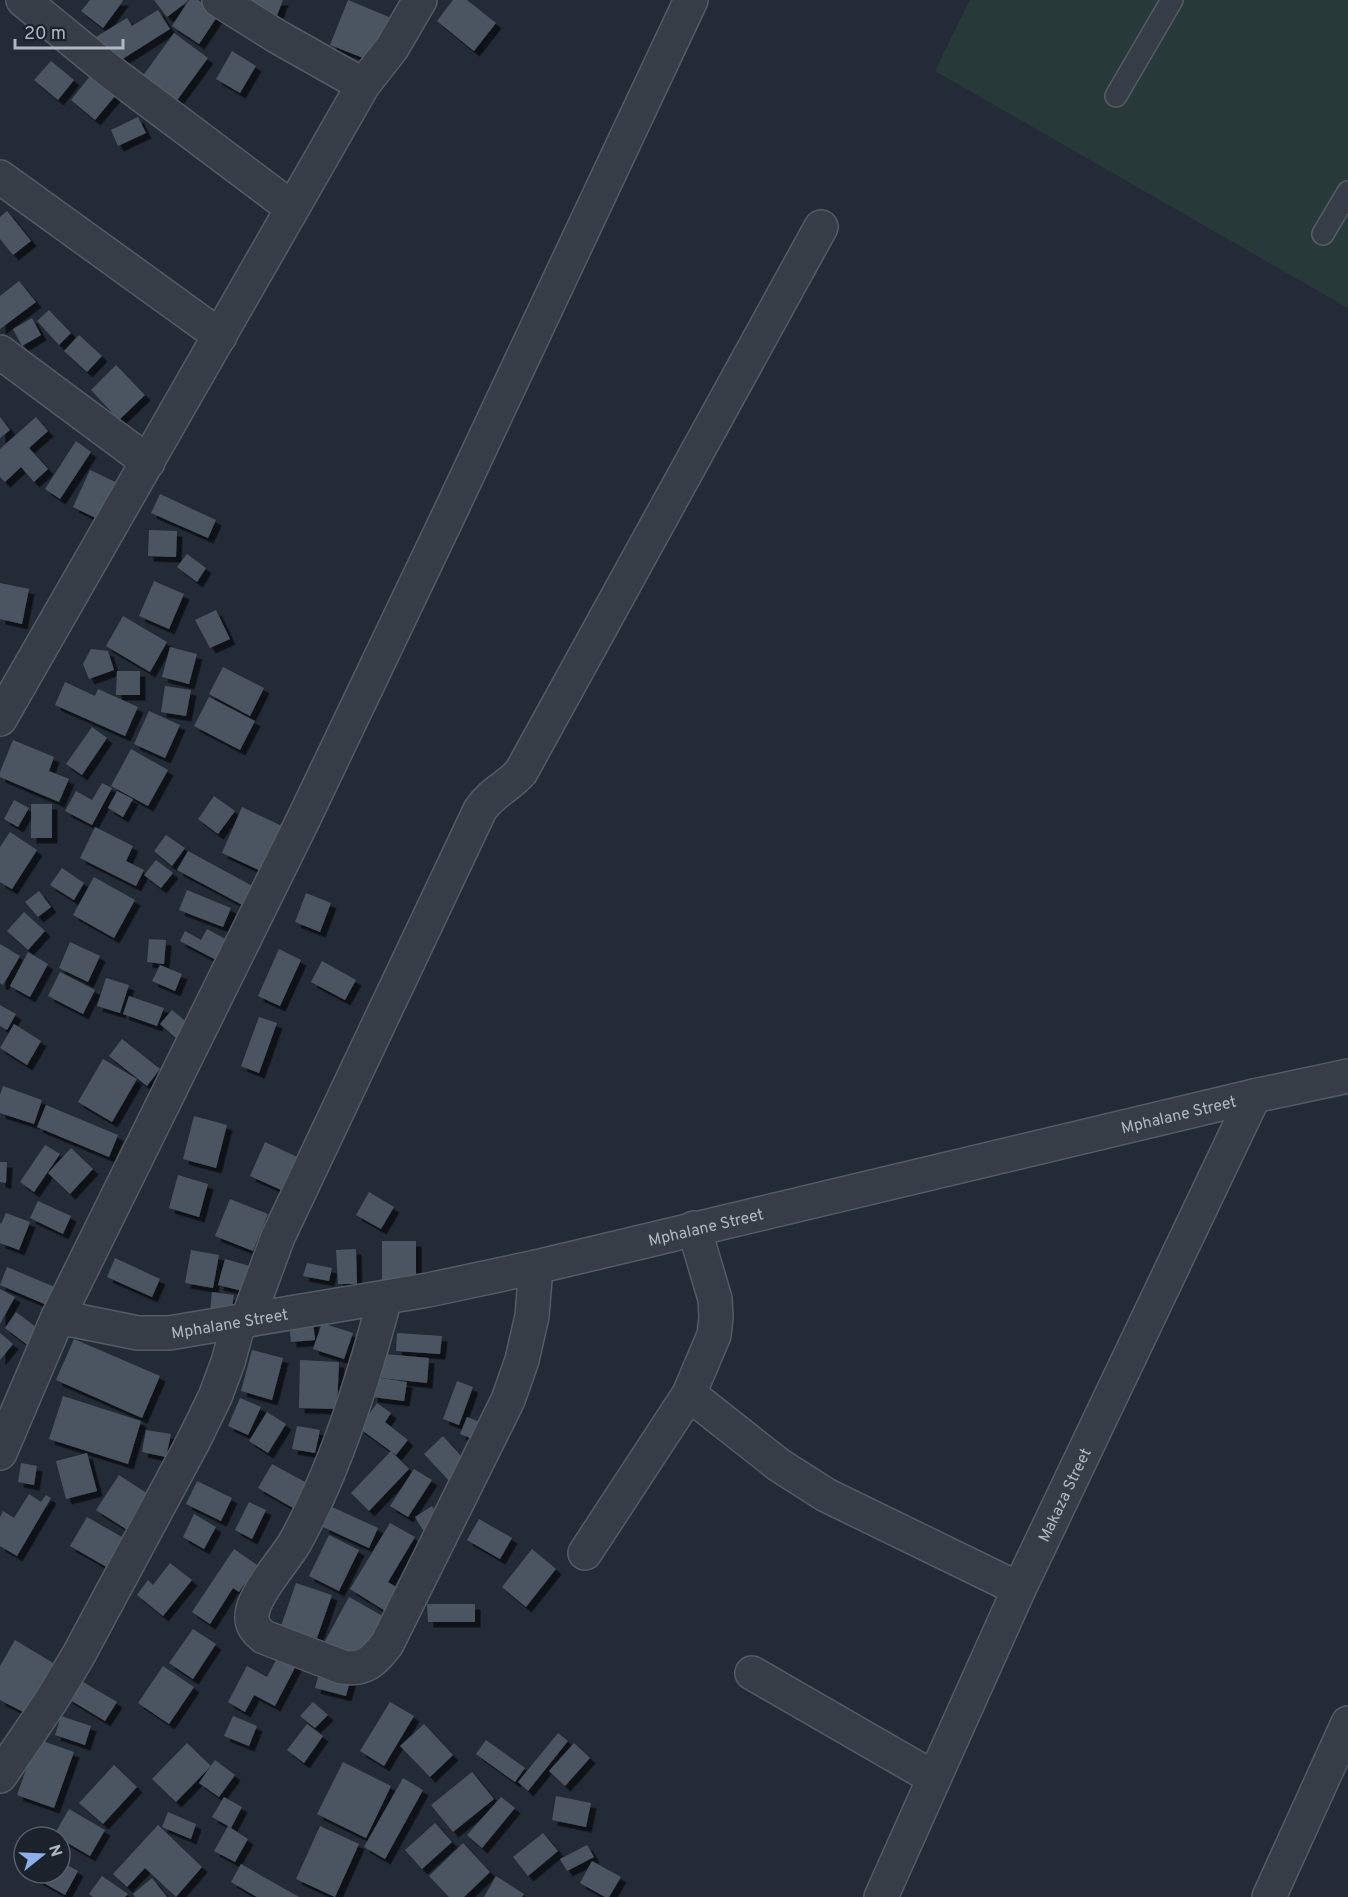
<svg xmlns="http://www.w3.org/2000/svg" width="1348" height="1897" viewBox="0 0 1348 1897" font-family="Overpass,sans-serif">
	<defs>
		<filter id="shadow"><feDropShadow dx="5.5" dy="5.5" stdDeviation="0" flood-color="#0009"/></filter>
	</defs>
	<rect width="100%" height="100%" fill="#232b36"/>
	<path fill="#283939" d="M970,0h378v308l-413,-237z"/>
	<g fill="#4c5562" filter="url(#shadow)">
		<path d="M90,0h32l1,1 -20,27 -22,-17z"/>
		<path d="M154,0h33l1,1 -21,16z"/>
		<path d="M189,0h9l21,14 -20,30 -27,-18z"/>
		<path d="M252,0h31l-7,18 -27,-11z"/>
		<path d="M348,0l41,17 -18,44 -41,-16z"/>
		<path d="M453,0h14l29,23 -22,28 -37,-30z"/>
		<path d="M158,10l12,19 -57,36 -17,-28 31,-19 5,8z"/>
		<path d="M174,33l34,25 -33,45 -33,-26z"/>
		<path d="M232,51l24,15 -16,27 -24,-14z"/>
		<path d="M51,61l23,19 -16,20 -24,-20z"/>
		<path d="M95,70l25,20 -25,30 -24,-20z"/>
		<path d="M138,117l8,16 -28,13 -7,-16z"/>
		<path d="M7,211l24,30 -18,14 -13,-16v-22z"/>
		<path d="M19,281l17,21 -36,27v-33z"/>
		<path d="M49,310l22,23 -12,12 -22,-24z"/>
		<path d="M32,318l9,17 -19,11 -9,-17z"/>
		<path d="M79,335l23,21 -15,16 -23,-21z"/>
		<path d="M116,365l29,30 -26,25 -28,-30z"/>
		<path d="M0,417l10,13 -10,8z"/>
		<path d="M36,417l12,14 -19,17 19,21 -14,13 -13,-15 -16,15 -5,-5v-28z"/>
		<path d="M76,441l15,11 -31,47 -15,-10z"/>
		<path d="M90,470l34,16 -18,37 -33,-16z"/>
		<path d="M160,494l56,26 -8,18 -57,-25z"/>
		<path d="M149,530l28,1 -1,26 -28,-1z"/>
		<path d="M187,554l19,14 -9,14 -20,-15z"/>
		<path d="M154,581l30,13 -15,35 -30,-13z"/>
		<path d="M0,583l29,6 -7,35 -22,-5z"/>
		<path d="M216,610l14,29 -20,9 -15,-28z"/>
		<path d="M123,616l44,26 -17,30 -44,-26z"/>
		<path d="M170,647l27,7 -8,30 -27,-7z"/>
		<path d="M91,649l17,2 6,19 -25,9 -6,-15z"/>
		<path d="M223,667l41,21 -14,28 -41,-22z"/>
		<path d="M117,671h23v24h-24z"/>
		<path d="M65,682l30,14 3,-7 40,18 -13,29 -70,-31z"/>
		<path d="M165,686l26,4 -5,26 -25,-4z"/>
		<path d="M209,697l46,24 -15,29 -46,-24z"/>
		<path d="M149,711l31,14 -15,33 -31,-14z"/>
		<path d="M92,727l15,11 -25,37 -16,-11z"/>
		<path d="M13,740l41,17 -5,14 20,8 -10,23 -59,-25v-5z"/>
		<path d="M131,749l37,21 -20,36 -37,-20z"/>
		<path d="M102,783l10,5 -20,37 -27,-14 11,-20 16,9z"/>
		<path d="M117,791l16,8 -10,18 -15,-9z"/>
		<path d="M214,796l21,15 -17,23 -20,-15z"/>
		<path d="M14,800l15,8 -11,19 -14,-8z"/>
		<rect x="31" y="804" width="21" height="34"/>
		<path d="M242,807l42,20 -21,45 -41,-19z"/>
		<path d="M95,827l38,19 -7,15 18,9 -8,16 -56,-28z"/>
		<path d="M10,832l27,18 -25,39 -12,-7v-35z"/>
		<path d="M166,835l19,13 -13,18 -18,-15z"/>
		<path d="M188,851l70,38 -10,19 -71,-38z"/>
		<path d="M156,860l17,13 -12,15 -17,-13z"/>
		<path d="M62,868l22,15 -10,17 -24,-15z"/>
		<path d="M94,877l41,23 -21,38 -41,-23z"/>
		<path d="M187,890l44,18 -8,19 -44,-17z"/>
		<path d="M39,891l12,16 -13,10 -13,-15z"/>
		<path d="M306,893l25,10 -11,29 -25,-10z"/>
		<path d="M24,912l21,19 -17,19 -21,-19z"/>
		<path d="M207,929l20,11 -11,20 -36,-19 5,-10 16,9z"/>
		<path d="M149,939l17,1 -2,24 -17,-2z"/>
		<path d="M70,942l30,14 -12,26 -29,-14z"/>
		<path d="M0,944l20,12 -17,29 -3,-2z"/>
		<path d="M279,949l22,11 -21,46 -22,-10z"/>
		<path d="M28,952l20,12 -18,33 -20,-11z"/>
		<path d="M322,961l34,19 -11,20 -34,-18z"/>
		<path d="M160,965l22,9 -7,17 -23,-10z"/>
		<path d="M60,972l35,18 -12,24 -35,-18z"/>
		<path d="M106,978l23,7 -9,28 -23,-7z"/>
		<path d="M129,996l35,12 -7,18 -34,-12z"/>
		<path d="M0,1005l16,9 -9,16 -7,-4z"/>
		<path d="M172,1010l17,14 -12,15 -17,-15z"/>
		<path d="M259,1017l18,6 -18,50 -18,-7z"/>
		<path d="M14,1024l27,17 -14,24 -27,-17z"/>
		<path d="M122,1039l38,30 -13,17 -38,-30z"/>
		<path d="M103,1059l34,20 -25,43 -34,-20z"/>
		<path d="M3,1086l39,14 -8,24 -34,-11v-18z"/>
		<path d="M46,1105l72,30 -9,22 -72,-30z"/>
		<path d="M194,1116l33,9 -11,43 -33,-9z"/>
		<path d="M265,1142l39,18 -16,33 -38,-17z"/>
		<path d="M45,1145l15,9 -26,38 -14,-10z"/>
		<path d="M71,1148l22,21 -23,25 -22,-21z"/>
		<path d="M0,1162h7l-1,21 -6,-1z"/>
		<path d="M178,1175l30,9 -9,33 -30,-9z"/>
		<path d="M369,1192l25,15 -13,22 -25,-14z"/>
		<path d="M230,1199l38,15 -15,37 -38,-15z"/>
		<path d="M38,1201l33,15 -8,18 -33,-16z"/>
		<path d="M6,1213l24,9 -11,28 -19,-7v-20l1,1z"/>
		<path d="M382,1241h34v40l-34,-1z"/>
		<path d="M356,1249l1,35h-19l-2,-34z"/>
		<path d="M191,1250l28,5 -6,33 -28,-5z"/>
		<path d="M115,1258l45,21 -8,18 -45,-20z"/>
		<path d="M225,1259l25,7 -7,25 -25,-6z"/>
		<path d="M307,1263l25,5 -3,13 -26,-5z"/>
		<path d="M7,1267l57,24 -8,18 -56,-24z"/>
		<path d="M0,1289l15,8 -15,27z"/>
		<path d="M212,1292l22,3 -3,19 -21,-2z"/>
		<path d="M16,1312l25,19 -12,15 -24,-18z"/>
		<path d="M313,1320l2,20 -24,2 -2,-20z"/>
		<path d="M322,1323l31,10 -9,26 -31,-10z"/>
		<path d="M0,1333l13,11 -13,16z"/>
		<path d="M397,1333l45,3 -2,18 -44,-3z"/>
		<path d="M74,1339l86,37 -18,42 -86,-38z"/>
		<path d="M252,1350l31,8 -11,42 -31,-9z"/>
		<path d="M384,1354l45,4 -2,25 -46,-5z"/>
		<path d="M300,1360l39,2 -2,47 -38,-1z"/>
		<path d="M374,1377l33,5 -3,19 -32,-4z"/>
		<path d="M457,1381l16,6 -14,38 -16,-6z"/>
		<path d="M63,1396l78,25 -13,43 -79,-25z"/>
		<path d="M240,1398l21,9 -13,28 -20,-9z"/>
		<path d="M377,1403l14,10 -6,9 23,18 -12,15 -37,-27z"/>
		<path d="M267,1412l19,12 -18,29 -19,-12z"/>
		<path d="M467,1417l18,7 -7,17 -18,-7z"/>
		<path d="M297,1426l23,4 -5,23 -23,-4z"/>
		<path d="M146,1430l25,4 -5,23 -24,-5z"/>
		<path d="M443,1436l28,31 -19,17 -28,-30z"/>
		<path d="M391,1451l18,18 -40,42 -18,-18z"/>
		<path d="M87,1453l10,38 -31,8 -10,-38z"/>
		<path d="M21,1463l16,3 -3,19 -16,-3z"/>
		<path d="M272,1464l35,19 -14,25 -35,-20z"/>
		<path d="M414,1469l18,11 -24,37 -18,-11z"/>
		<path d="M119,1475l32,21 -22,35 -33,-21z"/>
		<path d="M197,1481l35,17 -11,23 -35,-17z"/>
		<path d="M29,1494l12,8 5,-7 5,3 -34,58 -17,-10v-29l3,-6 11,7z"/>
		<path d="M249,1502l17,8 -14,29 -17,-9z"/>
		<path d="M432,1506l12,21 -17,10 -12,-20z"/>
		<path d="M332,1507l46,21 -9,20 -46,-21z"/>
		<path d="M194,1514l22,13 -12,22 -21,-12z"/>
		<path d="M87,1517l40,23 -17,29 -40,-23z"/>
		<path d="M479,1519l33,19 -12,21 -33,-19z"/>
		<path d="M390,1523l25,14 -27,45 21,13 -14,22 -45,-28z"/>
		<path d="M329,1535l30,15 -20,41 -30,-15z"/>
		<path d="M234,1549l23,16 -18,27 -6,-4 -23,36 -18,-12z"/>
		<path d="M532,1549l24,20 -30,38 -24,-20z"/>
		<path d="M170,1563l22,17 -29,36 -26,-21 11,-15 5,5z"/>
		<path d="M296,1583l36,12 -15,43 -36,-12z"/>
		<path d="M349,1597l39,22 -23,43 -40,-21z"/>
		<path d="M427,1604h48v18h-47z"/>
		<path d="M193,1629l23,15 -23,35 -24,-16z"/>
		<path d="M15,1640l38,23 -28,50 -25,-13v-34z"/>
		<path d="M282,1649l18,9 -25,48 -21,-11 -9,17 -17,-10 19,-36 20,11z"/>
		<path d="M163,1666l31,21 -25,37 -31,-21z"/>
		<path d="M321,1666l31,8 -6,22 -31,-8z"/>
		<path d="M78,1679l39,23 -12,19 -38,-23z"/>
		<path d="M313,1702l15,13 -13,13 -15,-12z"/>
		<path d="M390,1702l24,14 -30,50 -24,-15z"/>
		<path d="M61,1716l30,10 -6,19 -30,-10z"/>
		<path d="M233,1716l24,10 -8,20 -25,-10z"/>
		<path d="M307,1724l16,12 -19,27 -17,-13z"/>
		<path d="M424,1724l29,31 -23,22 -30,-31z"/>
		<path d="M558,1733l10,8 -40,50 -10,-9z"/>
		<path d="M37,1739l37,13 -20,56 -37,-13z"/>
		<path d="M486,1740l39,28 -10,14 -39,-28z"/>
		<path d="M187,1743l24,23 -35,36 -24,-23z"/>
		<path d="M574,1743l16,15 -25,28 -16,-15z"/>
		<path d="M215,1760l20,15 -16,22 -20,-14z"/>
		<path d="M343,1762l48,24 -25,52 -49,-24z"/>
		<path d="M114,1765l23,22 -34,37 -24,-21z"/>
		<path d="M472,1772l22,27 -41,33 -22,-27z"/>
		<path d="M403,1778l20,12 -38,69 -21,-12z"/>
		<path d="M556,1796l35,7 -5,24 -34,-7z"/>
		<path d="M224,1797l18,10 -11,21 17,11 -13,23 -21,-11 14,-25 -16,-9z"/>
		<path d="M501,1797l14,11 -33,40 -15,-13z"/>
		<path d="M69,1809l36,21 -15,26 -36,-21z"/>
		<path d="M168,1812l28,12 -5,15 -29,-12z"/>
		<path d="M435,1823l17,19 -30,27 -17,-19z"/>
		<path d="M158,1825l44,42 -26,30 -31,-29 -18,19 -14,-13z"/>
		<path d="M320,1826l39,18 -24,53 -39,-18z"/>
		<path d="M543,1833l15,18 -30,25 -15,-19z"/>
		<path d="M463,1843l27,29 -26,25h-15l-20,-21z"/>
		<path d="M587,1845l7,12 -27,14 -7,-12z"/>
		<path d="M60,1861l18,10 -13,24 -39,-22h34z"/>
		<path d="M592,1861l29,16 -12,20h-4l-25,-14z"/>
		<path d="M241,1864l58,33h-42l-26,-15z"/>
		<path d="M102,1876l26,18 -3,3h-32l-4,-3z"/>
		<path d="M496,1876l28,18 -2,3h-38z"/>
		<path d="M152,1878l15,19h-32l-2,-3z"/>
	</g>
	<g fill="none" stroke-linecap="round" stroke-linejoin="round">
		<defs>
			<g id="lane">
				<path d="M1116,96l56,-96"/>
				<path d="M1323,234l25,-42"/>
			</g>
			<g id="street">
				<path d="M23,0l88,72 181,136"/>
				<path d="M219,0l59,37 85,48"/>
				<path d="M0,177l220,159"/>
				<path d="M0,352l148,110"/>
				<path d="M0,719l363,-634 29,-37 28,-48"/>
				<path d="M385,1298c-22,82 -49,171 -91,246 -11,18 -41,51 -42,71 -1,10 4,16 12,22l78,30c22,4 32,-6 45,-23l121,-244 14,-40 10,-44 4,-49"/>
				<path id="s1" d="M58,1317l80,16h31l259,-43 108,-23 718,-171 94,-20"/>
				<path d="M247,1321l31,-84 202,-427c13,-19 27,-22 41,-38l300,-545"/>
				<path d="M689,1394l90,71 47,30 193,94"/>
				<path d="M0,1453l58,-136 246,-499 149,-312 238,-506"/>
				<path d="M585,1553l104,-159 25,-59 2,-18 -1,-18 -21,-71"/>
				<path d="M752,1673l182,105"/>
				<path d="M0,1776l51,-75 27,-45 115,-214 22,-45 13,-35 11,-40"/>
				<path id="s2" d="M881,1897l138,-308 235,-493"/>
				<path d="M1269,1897l79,-174"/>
			</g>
		</defs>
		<use href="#lane" stroke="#545b65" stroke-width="24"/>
		<use href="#street" stroke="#545b65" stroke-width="36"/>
		<use href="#lane" stroke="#373d47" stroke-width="21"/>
		<use href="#street" stroke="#373d47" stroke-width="33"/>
	</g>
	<g text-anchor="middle" stroke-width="4.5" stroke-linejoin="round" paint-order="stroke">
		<g font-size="16" fill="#b1b8c3" stroke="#1c222c">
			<text dy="6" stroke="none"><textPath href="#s1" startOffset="1146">Mphalane Street</textPath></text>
			<text dy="6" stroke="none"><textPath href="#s1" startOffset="660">Mphalane Street</textPath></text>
			<text dy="6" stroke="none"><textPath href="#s1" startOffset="174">Mphalane Street</textPath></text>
			<text dy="6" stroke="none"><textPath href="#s2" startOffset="442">Makaza Street</textPath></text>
		</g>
	</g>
	<g transform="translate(42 1855) rotate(72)"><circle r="28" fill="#1c222c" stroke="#585e68" stroke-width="1.5"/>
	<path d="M0-4.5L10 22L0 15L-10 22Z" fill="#8eafeb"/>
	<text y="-9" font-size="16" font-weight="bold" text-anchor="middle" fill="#b1b8c3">N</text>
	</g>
	<path d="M15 39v9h108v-9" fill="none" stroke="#b1b8c3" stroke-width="3"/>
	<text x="24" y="39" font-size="18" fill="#b1b8c3" stroke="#1c222c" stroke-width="4.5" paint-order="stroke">20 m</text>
</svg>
